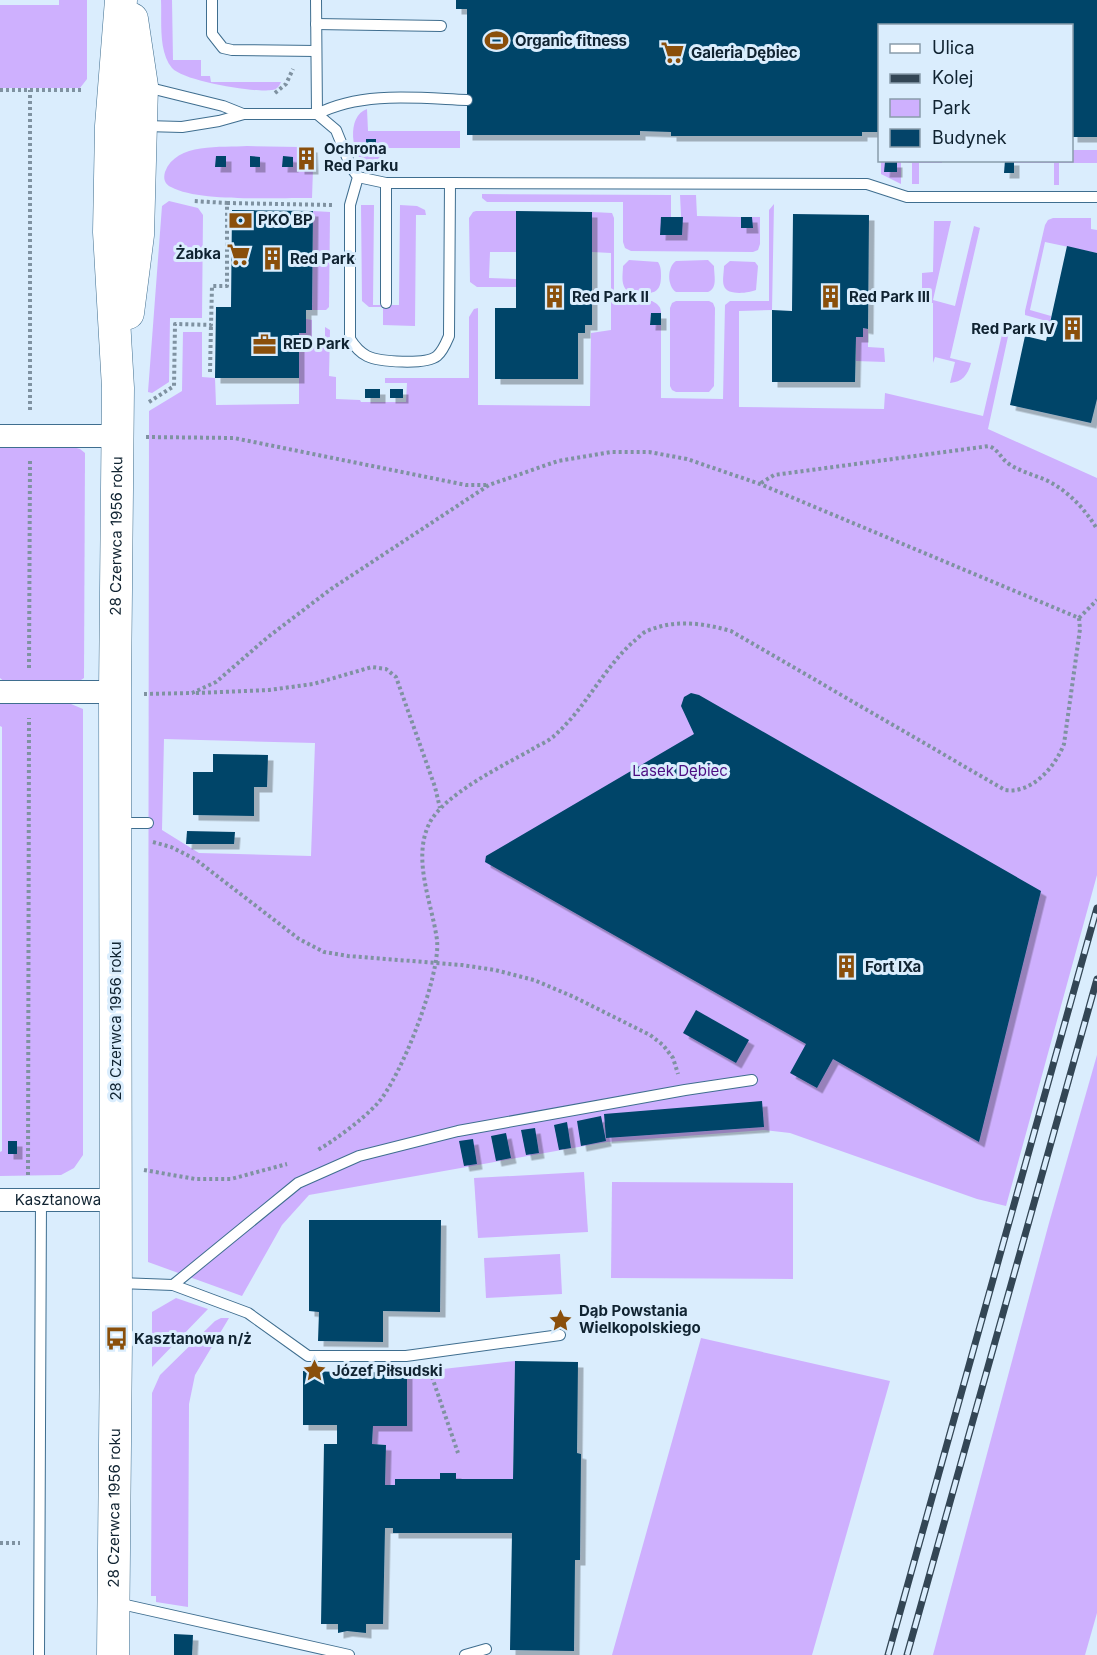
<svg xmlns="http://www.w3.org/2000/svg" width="1097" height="1655" viewBox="0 0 1097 1655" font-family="Inter,sans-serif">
	<defs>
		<filter id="shadow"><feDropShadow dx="5.5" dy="5.5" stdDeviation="0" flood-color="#0004"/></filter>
	</defs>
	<rect width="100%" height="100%" fill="#daedfd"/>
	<g fill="#ceb0fe" fill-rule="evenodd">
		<path d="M59,0h28v79l-7,9h-80v-83h59z"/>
		<path d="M161,0h11l1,60h28v16h9l1,6h70l-2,4c-3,3 -4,4 -8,4 -16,3 -88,-9 -99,-22 -14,-17 -10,-47 -11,-68z"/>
		<path d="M367,109l1,22h92v17h-79v22c-5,-1 -10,-1 -14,-4 -16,-10 -21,-50 0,-57z"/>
		<path d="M247,146l52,1v22h14l-1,29c-36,-1 -111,5 -141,-11 -6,-3 -8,-8 -6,-15 11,-30 57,-24 82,-26z"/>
		<path d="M1072,150h25v13h-38v22h-5v-22h-40v-2l58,-1z"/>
		<path d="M881,161h61v2h-23v21h-7v-21l-11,-1v22l-20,-10z"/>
		<path d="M482,194l189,1v22l-10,1v16l21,1 -2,-40h16l1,21 44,1v11h11v-11h8v27l-2,6 -5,2 -122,-1 -6,-3 -2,-6v-40h-136l-5,-4z"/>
		<path d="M169,201l29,7 5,7 -1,103h-32l-1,64 -17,11 -4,-1 14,-186z"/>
		<path d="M774,204l-2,106 -33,1v96l145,2 1,-16 98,23 20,-86 6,2 -21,97 109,49v397l-91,331 -29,-7 -187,-66 -26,-3 -157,12 -298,53 -27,30 -40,71 -94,-34 1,-851 33,-20 1,-59h19v45l13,1 1,27 83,-1v-71h7v-14l6,1v25h13v-18l5,3 -1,46 7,1v22l24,1 1,2h45l1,-19h-22v-5h84v-61l5,-8 4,-1v97l112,1 1,-73 20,-3v-77l-19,-1v-40l20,1 2,5v83h38c6,3 9,6 9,12l-10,1 -1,11h11v73l62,1 2,-94 5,-4h39v-91zM164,739l151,4 -4,113 -112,-3 -37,-23z"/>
		<path d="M361,205h13l-1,100h26l1,-100 17,1 8,4 1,5h-10l-1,111 -32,-1v-18h-14l-7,-6z"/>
		<path d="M313,211l17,1 -1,95 -3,3h-14z"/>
		<path d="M476,211h40v41h-26l-1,26 27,1v8h-39l-7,-5 -1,-64 4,-6z"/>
		<path d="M1053,218h38v11l6,1v23l-52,-11 -15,68 21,6 -1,6 -25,-7v-4l20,-86 3,-5z"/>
		<path d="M934,221h17l-18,79 22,6 19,-80 6,2 -30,130 21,5c-3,12 -9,19 -21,20l5,-21 -20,-5 -2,6v-60h-11v-30l11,-1z"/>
		<path d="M629,260l29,2c3,5 3,9 3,14 0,23 -15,16 -32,16 -9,-6 -6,-17 -6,-26z"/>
		<path d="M708,260l6,6c0,10 4,22 -6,26h-32c-9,-6 -9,-25 0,-31z"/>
		<path d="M730,261l25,1 3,4 -2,24c-7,3 -29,6 -32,-4 -2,-5 0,-14 0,-20z"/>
		<path d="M676,301h33l4,2 2,5 -1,78 -5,6h-33l-4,-2 -2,-4v-78l2,-5z"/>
		<path d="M863,328l5,1v18l16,1 1,14 -29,-1v-24h7z"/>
		<path d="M0,447h73l7,2 5,4 -1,225 -9,6h-68l-7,-6z"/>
		<path d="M0,704h71l12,5v446l-9,13 -13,7 -61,1v-24l2,-1v-424l-2,-1z"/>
		<path d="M1097,1055v558l-12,42h-152l116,-432z"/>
		<path d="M584,1172l4,60 -110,6 -4,-60z"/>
		<path d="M612,1182l181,1v96l-182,-1z"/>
		<path d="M560,1254l2,40 -76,4 -2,-40z"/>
		<path d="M176,1298l32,11 -56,58v-55z"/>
		<path d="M221,1318h8l-34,57 -6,29 -1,203 -32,-5v-6h-5l1,-203 8,-18 55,-54z"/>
		<path d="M701,1338l189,43 -78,274h-200z"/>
		<path d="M515,1361l-2,118h-57v-6h-15l-1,6h-45v6h-10l1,-40 -14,-1 1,-18h34v-53z"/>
	</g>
	<g fill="#044469" filter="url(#shadow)">
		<path d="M456,0h641v137h-25v-111h-193v106h-17v4h-191v-4l-31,-1v4h-173v-126h-11z"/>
		<rect x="366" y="139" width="10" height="11"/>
		<path d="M299,147h13l1,22h-14z"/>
		<path d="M216,156h10v11h-11z"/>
		<path d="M250,156l10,1v10h-10z"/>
		<path d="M283,156l10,1v10h-11z"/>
		<path d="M1005,160h9v13h-10z"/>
		<path d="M885,162h12v10h-13z"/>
		<path d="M232,210l81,1 -1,99h-6v23h-7v45h-84l1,-71h15z"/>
		<path d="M516,211l76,1v113h-7v8h-7v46h-83v-71h21z"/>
		<path d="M793,214l76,1 -1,114 -5,-1v9h-7l-1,45h-83v-72l20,1z"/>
		<path d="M661,217h22l-1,18h-22z"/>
		<path d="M741,217h11l1,11h-12z"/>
		<path d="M1067,246l30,7v146l-6,24 -81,-18 15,-69 21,5z"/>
		<path d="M651,313h10v12h-11z"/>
		<rect x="365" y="389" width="15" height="9"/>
		<rect x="390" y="389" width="13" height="9"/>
		<path d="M691,693l8,2 342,196 -62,251 -146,-83 -16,29 -27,-15 16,-29 -321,-182 1,-6 208,-122 -13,-28 3,-9z"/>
		<path d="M213,754l55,1 -1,32h-13v29l-61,-1v-43h20z"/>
		<path d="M187,831l48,1 -1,12h-48z"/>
		<path d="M696,1010l53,30 -13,23 -53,-30z"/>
		<path d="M762,1101l2,26 -158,11 -2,-24z"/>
		<path d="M601,1116l5,25 -25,5 -4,-25z"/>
		<path d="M567,1122l4,26 -12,2 -5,-25z"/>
		<path d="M535,1128l4,25 -13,2 -5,-25z"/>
		<path d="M506,1133l5,25 -15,3 -5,-25z"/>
		<path d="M473,1139l4,25 -13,2 -5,-25z"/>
		<rect x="8" y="1141" width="9" height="13"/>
		<path d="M309,1220h132l-1,92 -57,-1v31l-65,-1 1,-29 -10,-1z"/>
		<path d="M515,1361l63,1 -1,91 4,1 -1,106h-5l-1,91 -64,-1 2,-117h-119v-5h-8l-2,96h-17v9l-19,-2 -9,2v-9h-17l3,-180h13v-19h-34v-54l40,1 -1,-3 26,1v2l39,1v53h-34l-1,18 14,1 -1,40h10v-6h45v-6h16v6h57z"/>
		<path d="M174,1634l19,1 -1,20h-18z"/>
	</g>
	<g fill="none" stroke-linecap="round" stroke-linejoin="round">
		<defs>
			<g id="lane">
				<path d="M212,0v34l11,14 9,2 84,1"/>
				<path d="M316,24l125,2"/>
				<path d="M146,87l77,19 20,8"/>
				<path d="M145,126l37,1 37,-6 25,-7h73l-1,-114"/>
				<path d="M358,177l28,6h64l-1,153c-3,7 -6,15 -12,20 -11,9 -58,6 -70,0 -8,-4 -12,-9 -17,-17v-134l8,-28 -7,-10 -15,-37 -19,-16c45,-23 100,-16 150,-14"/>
				<path d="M450,183l417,1 40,13h190"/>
				<path d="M386,303v-120"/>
				<path d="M118,823h30"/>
				<path d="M119,1283l54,2 125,-102 61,-27 99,-25 227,-41 67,-10"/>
				<path d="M173,1285l75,28 60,43h98l154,-21"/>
				<path d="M117,1603l232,52"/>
				<path d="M39,1655l2,-455"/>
				<path d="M465,1655l21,-6"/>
			</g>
			<g id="street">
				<path d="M0,436h117"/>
				<path d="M0,692h115"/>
				<path id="s1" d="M0,1200h116"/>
			</g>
			<g id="secondary">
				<path d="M128,313l10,-78 4,-149 -10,-67"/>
				<path id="s2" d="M113,1655l3,-316 -1,-647 3,-304 -9,-156 2,-106 10,-126"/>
			</g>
		</defs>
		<use href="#lane" stroke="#3f6e8f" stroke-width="12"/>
		<use href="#street" stroke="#3f6e8f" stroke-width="24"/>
		<use href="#secondary" stroke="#3f6e8f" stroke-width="33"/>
		<g stroke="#7f92a1" stroke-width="4" stroke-dasharray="3 3" stroke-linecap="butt">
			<path d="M0,90h83"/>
			<path d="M275,93l11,-9 7,-15"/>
			<path d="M227,203l105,2"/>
			<path d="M210,372l1,-47"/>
			<path d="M149,402l25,-16 1,-62 36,1 1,-39h15v-83l-34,-2"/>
			<path d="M30,410v-320"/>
			<path d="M146,437l88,1 232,47h22"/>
			<path d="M761,483l13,-8 215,-29c10,4 12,13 20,18 12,8 26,11 39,17 21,11 37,28 49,48"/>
			<path d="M1079,618l18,-18"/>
			<path d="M29,668l1,-208"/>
			<path d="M196,693l73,-3 44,-6 59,-17 14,2 10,8 39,110 5,21"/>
			<path d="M144,694l48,-1 24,-11 52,-45 63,-48 158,-104 69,-24 53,-9h38l38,7 73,25 319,134 1,11 -16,115c-9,23 -32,50 -59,46l-274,-159c-28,-8 -56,-12 -84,0 -5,2 -10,8 -14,11 -30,27 -48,67 -79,94 -6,6 -16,9 -23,14 -29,16 -88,45 -102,74 -17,36 3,79 8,116 4,35 -36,138 -60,164 -15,16 -43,37 -61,47"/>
			<path d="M153,842l18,5 24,12 104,80 25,13 24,4 114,9 33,5 39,10 40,17 76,38 13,10 10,13 5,16"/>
			<path d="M144,1170l51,9h36l56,-15"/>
			<path d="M28,1175l1,-457"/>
			<path d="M430,1371l28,82"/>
			<path d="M0,1543h20"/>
		</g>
		<use href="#lane" stroke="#fff" stroke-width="10"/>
		<use href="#street" stroke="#fff" stroke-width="22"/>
		<use href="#secondary" stroke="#fff" stroke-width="32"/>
		<defs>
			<g id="rail">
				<path d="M888,1655l209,-747"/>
				<path d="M907,1655l190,-676"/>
			</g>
		</defs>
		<use href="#rail" stroke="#334655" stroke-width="7"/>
		<use href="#rail" stroke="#daedfd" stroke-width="4.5" stroke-dasharray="14" stroke-linecap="butt"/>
	</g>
	<defs>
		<symbol id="stadium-bare" viewBox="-9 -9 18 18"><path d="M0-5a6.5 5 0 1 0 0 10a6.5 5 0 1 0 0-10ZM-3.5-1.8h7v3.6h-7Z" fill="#8a4f0b" stroke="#daedfd" stroke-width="2.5" paint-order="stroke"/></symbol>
		<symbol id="supermarket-bare" viewBox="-9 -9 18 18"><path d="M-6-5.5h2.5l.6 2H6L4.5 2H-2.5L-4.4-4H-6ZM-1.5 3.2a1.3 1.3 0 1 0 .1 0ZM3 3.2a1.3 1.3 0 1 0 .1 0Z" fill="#8a4f0b" stroke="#daedfd" stroke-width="2.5" paint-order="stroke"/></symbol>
		<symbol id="building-bare" viewBox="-9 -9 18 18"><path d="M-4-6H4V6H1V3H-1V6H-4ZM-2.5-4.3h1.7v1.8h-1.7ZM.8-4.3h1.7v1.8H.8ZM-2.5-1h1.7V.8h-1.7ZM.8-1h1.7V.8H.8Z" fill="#8a4f0b" stroke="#daedfd" stroke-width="2.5" paint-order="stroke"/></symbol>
		<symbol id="bank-bare" viewBox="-9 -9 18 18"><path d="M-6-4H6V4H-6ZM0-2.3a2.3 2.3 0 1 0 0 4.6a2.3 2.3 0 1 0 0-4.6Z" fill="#8a4f0b" stroke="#daedfd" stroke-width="2.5" paint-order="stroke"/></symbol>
		<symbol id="office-bare" viewBox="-9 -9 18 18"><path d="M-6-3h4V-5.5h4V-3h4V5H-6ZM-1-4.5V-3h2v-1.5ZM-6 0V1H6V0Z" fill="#8a4f0b" stroke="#daedfd" stroke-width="2.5" paint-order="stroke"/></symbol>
		<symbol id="sight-bare" viewBox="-9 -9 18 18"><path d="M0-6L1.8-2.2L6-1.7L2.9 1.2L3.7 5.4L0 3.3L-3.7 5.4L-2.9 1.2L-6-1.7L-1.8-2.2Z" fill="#8a4f0b" stroke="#daedfd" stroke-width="2.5" paint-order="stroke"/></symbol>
		<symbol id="bus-bare" viewBox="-9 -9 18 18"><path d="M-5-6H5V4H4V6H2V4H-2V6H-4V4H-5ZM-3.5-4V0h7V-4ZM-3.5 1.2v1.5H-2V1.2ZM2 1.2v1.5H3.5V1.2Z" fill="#8a4f0b" stroke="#daedfd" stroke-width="2.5" paint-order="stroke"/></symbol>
	</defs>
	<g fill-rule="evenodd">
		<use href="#stadium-bare" x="480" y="24" width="33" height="33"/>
		<use href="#supermarket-bare" x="656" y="36" width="33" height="33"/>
		<use href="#building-bare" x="290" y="142" width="33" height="33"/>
		<use href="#bank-bare" x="224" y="204" width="33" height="33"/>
		<use href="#supermarket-bare" x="222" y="238" width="33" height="33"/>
		<use href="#building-bare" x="256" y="242" width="33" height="33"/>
		<use href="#building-bare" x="538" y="280" width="33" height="33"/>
		<use href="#building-bare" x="814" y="280" width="33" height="33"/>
		<use href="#building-bare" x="1056" y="312" width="33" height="33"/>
		<use href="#office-bare" x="248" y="328" width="33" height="33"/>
		<use href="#building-bare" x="830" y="950" width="33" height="33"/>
		<use href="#sight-bare" x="544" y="1304" width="33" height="33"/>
		<use href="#bus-bare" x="100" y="1322" width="33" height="33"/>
		<use href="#sight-bare" x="298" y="1354" width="33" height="33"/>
	</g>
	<g text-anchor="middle" stroke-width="6" stroke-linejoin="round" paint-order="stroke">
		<g font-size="15" font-weight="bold" fill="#102331" stroke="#daedfd" text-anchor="start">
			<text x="515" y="46">Organic fitness</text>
			<text x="691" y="58">Galeria Dębiec</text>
			<text x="324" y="154">Ochrona<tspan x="324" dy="17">Red Parku</tspan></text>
			<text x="258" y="225">PKO BP</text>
			<text x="221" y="259" text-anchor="end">Żabka</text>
			<text x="290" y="264">Red Park</text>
			<text x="572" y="302">Red Park II</text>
			<text x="849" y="302">Red Park III</text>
			<text x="1055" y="334" text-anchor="end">Red Park IV</text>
			<text x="283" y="349">RED Park</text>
			<text x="865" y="972">Fort IXa</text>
			<text x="579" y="1316">Dąb Powstania<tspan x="579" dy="17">Wielkopolskiego</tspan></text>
			<text x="134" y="1344">Kasztanowa n/ż</text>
			<text x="332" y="1376">Józef Piłsudski</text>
		</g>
		<g font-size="15" fill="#102331" stroke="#daedfd">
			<text dy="5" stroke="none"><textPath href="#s2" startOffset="1119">28 Czerwca 1956 roku</textPath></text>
			<text transform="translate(116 1021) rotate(-90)" y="5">28 Czerwca 1956 roku</text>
			<text dy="5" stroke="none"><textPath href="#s1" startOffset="58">Kasztanowa</textPath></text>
			<text dy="5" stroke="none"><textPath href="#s2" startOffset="147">28 Czerwca 1956 roku</textPath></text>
		</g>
		<g font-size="15" fill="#4c0d82" stroke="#daedfd">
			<text x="680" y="776">Lasek Dębiec</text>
		</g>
	</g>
	<rect x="878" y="24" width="195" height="138" fill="#daedfd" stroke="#899cab" stroke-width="1.5"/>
	<rect x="890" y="44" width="30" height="9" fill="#ffffff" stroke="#899cab" stroke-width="1.5"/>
	<text x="932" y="54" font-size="18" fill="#102331">Ulica</text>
	<rect x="890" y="74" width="30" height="9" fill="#334655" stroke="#899cab" stroke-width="1.5"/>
	<text x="932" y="84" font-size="18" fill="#102331">Kolej</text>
	<rect x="890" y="99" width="30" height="18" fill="#ceb0fe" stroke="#899cab" stroke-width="1.5"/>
	<text x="932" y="114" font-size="18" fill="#102331">Park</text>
	<rect x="890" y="129" width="30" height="18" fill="#044469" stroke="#899cab" stroke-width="1.5"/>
	<text x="932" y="144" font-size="18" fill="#102331">Budynek</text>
</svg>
